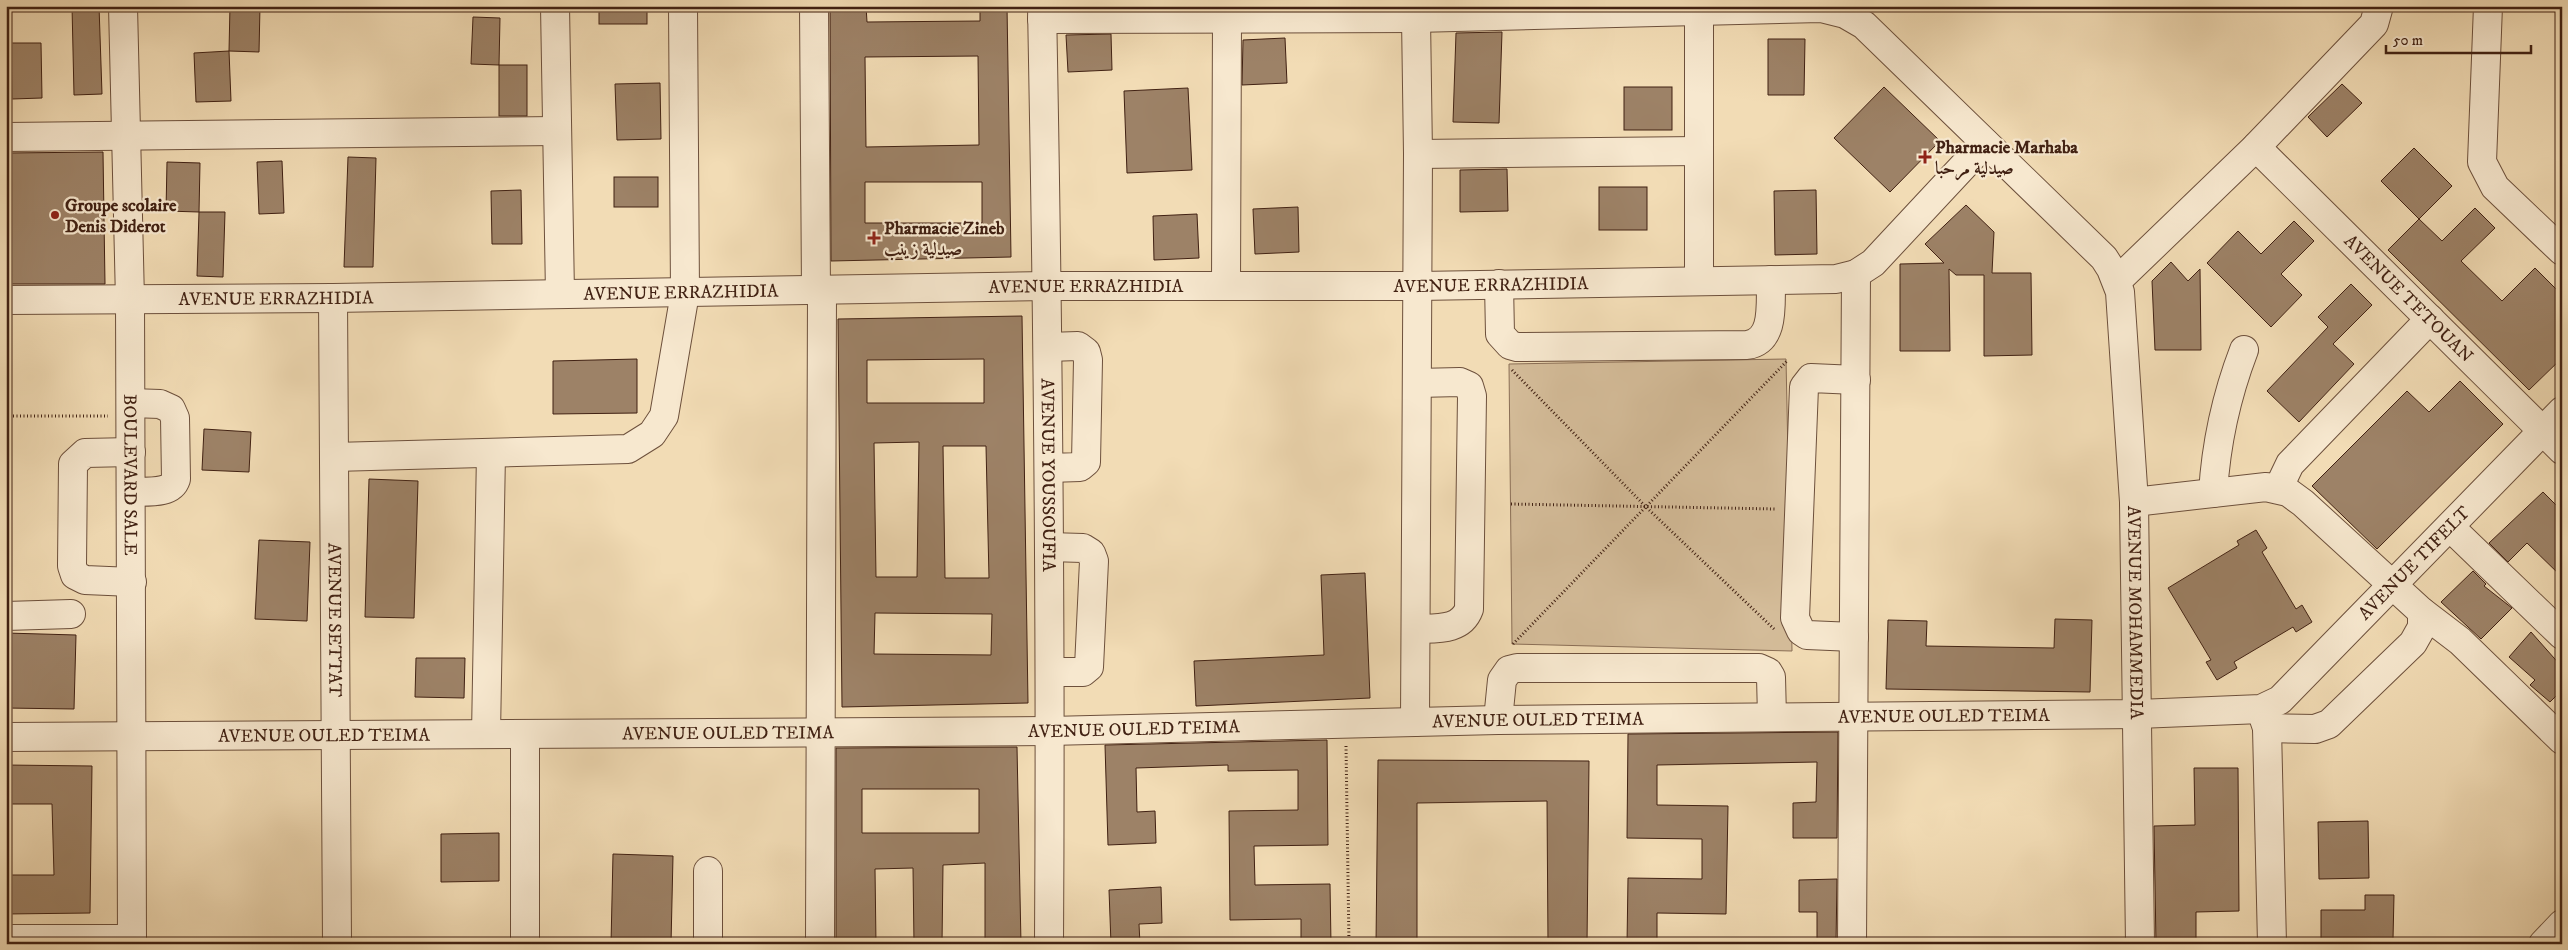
<svg xmlns="http://www.w3.org/2000/svg" width="2568" height="950" viewBox="0 0 2568 950" font-family="'IM FELL DW Pica',Amiri,serif">
	<rect width="100%" height="100%" fill="#f2dcb5"/>
	<filter id="stains"><feTurbulence type="fractalNoise" baseFrequency=".004" numOctaves="4"/><feColorMatrix values="0 0 0 0 .2 0 0 0 0 .09 0 0 0 0 .02 0 0 0 .5 -.17"/></filter>
	<radialGradient id="worn" r=".72"><stop offset=".6" stop-color="#630" stop-opacity="0"/><stop offset="1" stop-color="#630" stop-opacity=".3"/></radialGradient>
	<path fill="#d4bc99" stroke="#8a6e56" d="M1786,359l6,292 -280,-7 -3,-280z"/>
	<g fill="#9d8267" stroke="#412113" fill-rule="evenodd">
		<path d="M72,6h27l3,88 -28,1z"/>
		<path d="M230,6h30l-1,46 -30,-1z"/>
		<rect x="599" y="6" width="48" height="18"/>
		<path d="M830,6h36l1,16 113,-1v-15h27l4,251 -180,4zM978,56l1,89 -113,2 -1,-90zM865,182h117v41h-117z"/>
		<path d="M473,17l27,1 -1,47 -28,-1z"/>
		<path d="M1502,32l-3,91 -46,-1 3,-89z"/>
		<path d="M1111,34l1,36 -44,2 -2,-37z"/>
		<path d="M1285,38l2,45 -45,2 1,-45z"/>
		<path d="M1768,39h37l-1,56h-36z"/>
		<path d="M11,43h30l1,55 -30,1z"/>
		<path d="M229,51l2,50 -35,1 -2,-49z"/>
		<rect x="499" y="65" width="28" height="51"/>
		<path d="M660,83l1,56 -44,1 -2,-56z"/>
		<path d="M2342,84l20,19 -35,34 -19,-20z"/>
		<rect x="1624" y="87" width="48" height="43"/>
		<path d="M1884,87l56,54 -50,51 -56,-54z"/>
		<path d="M1188,88l4,82 -65,3 -3,-82z"/>
		<path d="M2414,148l38,38 -33,33 23,22 33,-33 20,20 -34,33 41,40 33,-33 27,27v63l-33,32 -141,-140 31,-31 -38,-38z"/>
		<path d="M103,152l2,132h-99v-131z"/>
		<path d="M348,157l28,1 -3,109h-29z"/>
		<path d="M282,161l2,52 -25,1 -2,-52z"/>
		<path d="M167,162l33,1 -1,49 -33,-1z"/>
		<path d="M1507,169l1,42 -48,1v-42z"/>
		<rect x="614" y="177" width="44" height="30"/>
		<rect x="1599" y="187" width="48" height="43"/>
		<path d="M521,190l1,54h-30l-1,-53z"/>
		<path d="M1816,190l1,64 -42,1 -1,-64z"/>
		<path d="M1966,205l28,27 -2,41h39l1,82 -48,1v-81h-28l-7,-6 1,82h-50v-87l44,-1 -19,-19z"/>
		<path d="M1298,207l1,45 -44,2 -2,-45z"/>
		<path d="M199,212h26l-2,65 -26,-1z"/>
		<path d="M1197,214l2,44 -45,2 -1,-44z"/>
		<path d="M2294,221l20,20 -33,33 21,21 -31,32 -64,-64 31,-32 23,23z"/>
		<path d="M2171,262l17,19 12,-12 1,81h-46l-3,-69z"/>
		<path d="M2351,284l21,21 -39,39 21,20 -55,58 -32,-31 61,-64 -10,-10z"/>
		<path d="M1022,316l6,387 -186,4 -4,-388zM984,359v44h-117v-43zM919,442l-2,135h-41l-2,-134zM943,446h43l3,132h-44zM875,613l117,1 -1,41 -117,-1z"/>
		<path d="M637,359v54l-84,1v-53z"/>
		<path d="M2460,381l43,43 -126,125 -65,-63 95,-95 22,21z"/>
		<path d="M204,429l47,3 -2,40 -47,-2z"/>
		<path d="M369,479l49,2 -4,137 -49,-1z"/>
		<path d="M2543,492l19,19v66l-35,-34 -19,19 -19,-19z"/>
		<path d="M2256,530l11,18 -5,4 34,57 6,-4 10,17 -16,10 -3,-5 -59,35 3,6 -20,12 -11,-18 5,-2 -43,-72 71,-43 -2,-4z"/>
		<path d="M259,540l51,2 -3,79 -52,-2z"/>
		<path d="M2473,571l13,13 -2,2 28,22 -31,31 -40,-37z"/>
		<path d="M1365,573l5,125 -174,8 -2,-45 130,-6 -3,-80z"/>
		<path d="M2055,619l37,1 -2,72 -204,-3 2,-69 39,1 -1,25 128,2z"/>
		<path d="M2531,632l31,35v23l-12,12 -20,-17 5,-5 -26,-23z"/>
		<path d="M6,633l70,2 -2,74 -68,-1z"/>
		<path d="M416,658h49l-1,40 -49,-1z"/>
		<path d="M1838,732l-1,106h-44v-35l23,-1 1,-40 -160,3v40l71,1 -2,108 -69,-1v31h-30l1,-66 74,1v-40l-75,-1 1,-104z"/>
		<path d="M1327,740l1,105 -74,1 1,39 75,-1 1,60h-30v-25l-71,1 -1,-109 69,-1v-40l-70,1v-6l-92,3 1,44 18,-1 1,32 -48,2 -3,-100z"/>
		<path d="M1017,747l4,197h-36v-81l-42,2 -1,79h-28l-1,-76 -38,1 1,75h-40v-196zM862,789h117v44h-117z"/>
		<path d="M1378,760l211,1 -2,183h-39l-1,-143 -130,2v141h-41z"/>
		<path d="M6,765l86,1 -2,147 -84,1v-39h48l-2,-71h-46z"/>
		<path d="M2194,768h44l1,143 -43,1v32h-40l-2,-118 41,-1z"/>
		<path d="M2368,821l1,57 -50,1 -1,-57z"/>
		<path d="M499,833v48l-58,1v-48z"/>
		<path d="M613,854l60,2 -2,88h-60z"/>
		<path d="M1837,879l-1,65h-19v-32h-18v-32z"/>
		<path d="M1161,887l1,36 -23,1 1,20h-29l-2,-54z"/>
		<path d="M2365,895h29l-1,44h-72v-29h44z"/>
	</g>
	<g fill="none" stroke-linecap="round" stroke-linejoin="round">
		<defs>
			<g id="minor">
				<path id="s1" d="M123,6l7,294 2,644"/>
				<path d="M555,6l5,288"/>
				<path d="M814,6l2,285"/>
				<path id="s2" d="M1042,6c6,313 9,625 7,938"/>
				<path d="M2488,6l-6,156 13,25 67,64"/>
				<path id="s3" d="M1042,19l374,-1 405,-10 24,6 19,11 240,233 7,11 9,23 14,210 6,442"/>
				<path d="M6,137l551,-6"/>
				<path id="s4" d="M2256,147l306,303"/>
				<path d="M1418,154l281,-3"/>
				<path d="M1699,280v-274"/>
				<path d="M2117,281l139,-134 118,-123 5,-18"/>
				<path d="M1499,284l1,50 10,11 7,2 230,-2c29,-4 23,-43 24,-65"/>
				<path d="M1226,285l1,-266"/>
				<path id="s5" d="M333,298l4,646"/>
				<path id="s6" d="M6,300l327,-2 714,-12h371l418,-7 20,-5 17,-11 112,-120"/>
				<path d="M1048,347l30,-1 8,6 2,8 -2,102 -6,5 -31,1"/>
				<path d="M131,403l29,1 11,5 4,9 1,61c-5,16 -31,12 -45,13"/>
				<path d="M131,452l-46,1 -12,11 -1,102 3,9 10,5 47,2"/>
				<path d="M334,457l294,-8 24,-15 12,-18 21,-123 -2,-287"/>
				<path d="M2278,489l12,-25 140,-145"/>
				<path d="M2213,493c3,-50 13,-96 31,-143"/>
				<path d="M2134,502l132,-15 22,5 15,11 119,109v15l-9,16 -84,81 -14,5 -48,-1"/>
				<path d="M2450,527l112,108"/>
				<path d="M1049,547l34,1 8,5 3,8 -5,106 -6,5h-33"/>
				<path d="M2422,612l38,29 102,99"/>
				<path d="M6,616l65,-2"/>
				<path d="M1416,629c20,-1 45,2 53,-20l3,-213 -3,-10 -9,-4 -43,1"/>
				<path d="M1854,637l-47,-2 -6,-4 -6,-13 9,-231 7,-9 45,2"/>
				<path d="M2261,710l6,18 5,216"/>
				<path d="M1498,720l4,-40 7,-10 8,-2h242l9,4 3,5 1,40"/>
				<path d="M1415,722l3,-568 -2,-136"/>
				<path d="M486,734l5,-281"/>
				<path id="s7" d="M6,737l1044,-6 448,-11 640,-6 123,-5 19,-9 282,-289"/>
				<path d="M708,871v73"/>
				<path d="M6,939h126"/>
				<path d="M525,944v-210"/>
				<path d="M820,944l2,-653"/>
				<path d="M1852,944l4,-670"/>
				<path d="M2543,944l19,-20"/>
			</g>
		</defs>
		<use href="#minor" stroke="#6d503c" stroke-width="30"/>
		<g stroke="#412113" stroke-width="3" stroke-dasharray="1 2.5" stroke-linecap="butt">
			<path d="M1512,370l134,137 128,122"/>
			<path d="M6,416h102"/>
			<path d="M1511,504l265,5"/>
			<path d="M1513,644l274,-283"/>
			<path d="M1346,746l3,198"/>
		</g>
		<use href="#minor" stroke="#f7e8cf" stroke-width="28"/>
	</g>
	<g fill="#8f2418" stroke="#f7e8cf" stroke-width="2">
		<path d="M1922.5 149.5h5v5h5v5h-5v5h-5v-5h-5v-5h5z"/>
		<circle cx="55" cy="215" r="5"/>
		<path d="M871.5 230.5h5v5h5v5h-5v5h-5v-5h-5v-5h5z"/>
	</g>
	<g text-anchor="middle" stroke-width="4.5" stroke-linejoin="round" paint-order="stroke">
		<g font-size="18" font-weight="bold" fill="#412113" stroke="#f7e8cf" text-anchor="start">
			<text x="1935" y="153">Pharmacie Marhaba<tspan x="1935" dy="21">صيدلية مرحبا</tspan></text>
			<text x="65" y="211">Groupe scolaire<tspan x="65" dy="21">Denis Diderot</tspan></text>
			<text x="884" y="234">Pharmacie Zineb<tspan x="884" dy="21">صيدلية زينب</tspan></text>
		</g>
		<g font-size="18" fill="#412113" stroke="#f7e8cf">
			<text dy="6" stroke="none"><textPath href="#s6" startOffset="1485">AVENUE ERRAZHIDIA</textPath></text>
			<text dy="6" stroke="none"><textPath href="#s6" startOffset="1080">AVENUE ERRAZHIDIA</textPath></text>
			<text dy="6" stroke="none"><textPath href="#s6" startOffset="675">AVENUE ERRAZHIDIA</textPath></text>
			<text dy="6" stroke="none"><textPath href="#s6" startOffset="270">AVENUE ERRAZHIDIA</textPath></text>
			<text dy="6" stroke="none"><textPath href="#s4" startOffset="215">AVENUE TETOUAN</textPath></text>
			<text dy="6" stroke="none"><textPath href="#s1" startOffset="469">BOULEVARD SALE</textPath></text>
			<text dy="6" stroke="none"><textPath href="#s2" startOffset="469">AVENUE YOUSSOUFIA</textPath></text>
			<text dy="6" stroke="none"><textPath href="#s7" startOffset="2468">AVENUE TIFELT</textPath></text>
			<text dy="6" stroke="none"><textPath href="#s3" startOffset="1519">AVENUE MOHAMMEDIA</textPath></text>
			<text dy="6" stroke="none"><textPath href="#s5" startOffset="322">AVENUE SETTAT</textPath></text>
			<text dy="6" stroke="none"><textPath href="#s7" startOffset="1938">AVENUE OULED TEIMA</textPath></text>
			<text dy="6" stroke="none"><textPath href="#s7" startOffset="1532">AVENUE OULED TEIMA</textPath></text>
			<text dy="6" stroke="none"><textPath href="#s7" startOffset="1128">AVENUE OULED TEIMA</textPath></text>
			<text dy="6" stroke="none"><textPath href="#s7" startOffset="722">AVENUE OULED TEIMA</textPath></text>
			<text dy="6" stroke="none"><textPath href="#s7" startOffset="318">AVENUE OULED TEIMA</textPath></text>
		</g>
	</g>
	<rect width="2568" height="950" fill="none" stroke="#f2dcb5" stroke-width="25"/>
	<rect x="8" y="8" width="2553" height="935" fill="none" stroke="#412113" stroke-width="2.5"/>
	<rect x="12" y="12" width="2543" height="925" fill="none" stroke="#412113"/>
	<path d="M2386 45v8h145v-8" fill="none" stroke="#412113" stroke-width="2.5"/>
	<text x="2393" y="45" font-size="15" fill="#412113" stroke="#f7e8cf" stroke-width="4" paint-order="stroke">50 m</text>
	<rect width="100%" height="100%" filter="url(#stains)"/>
	<rect width="100%" height="100%" fill="url(#worn)"/>
</svg>
